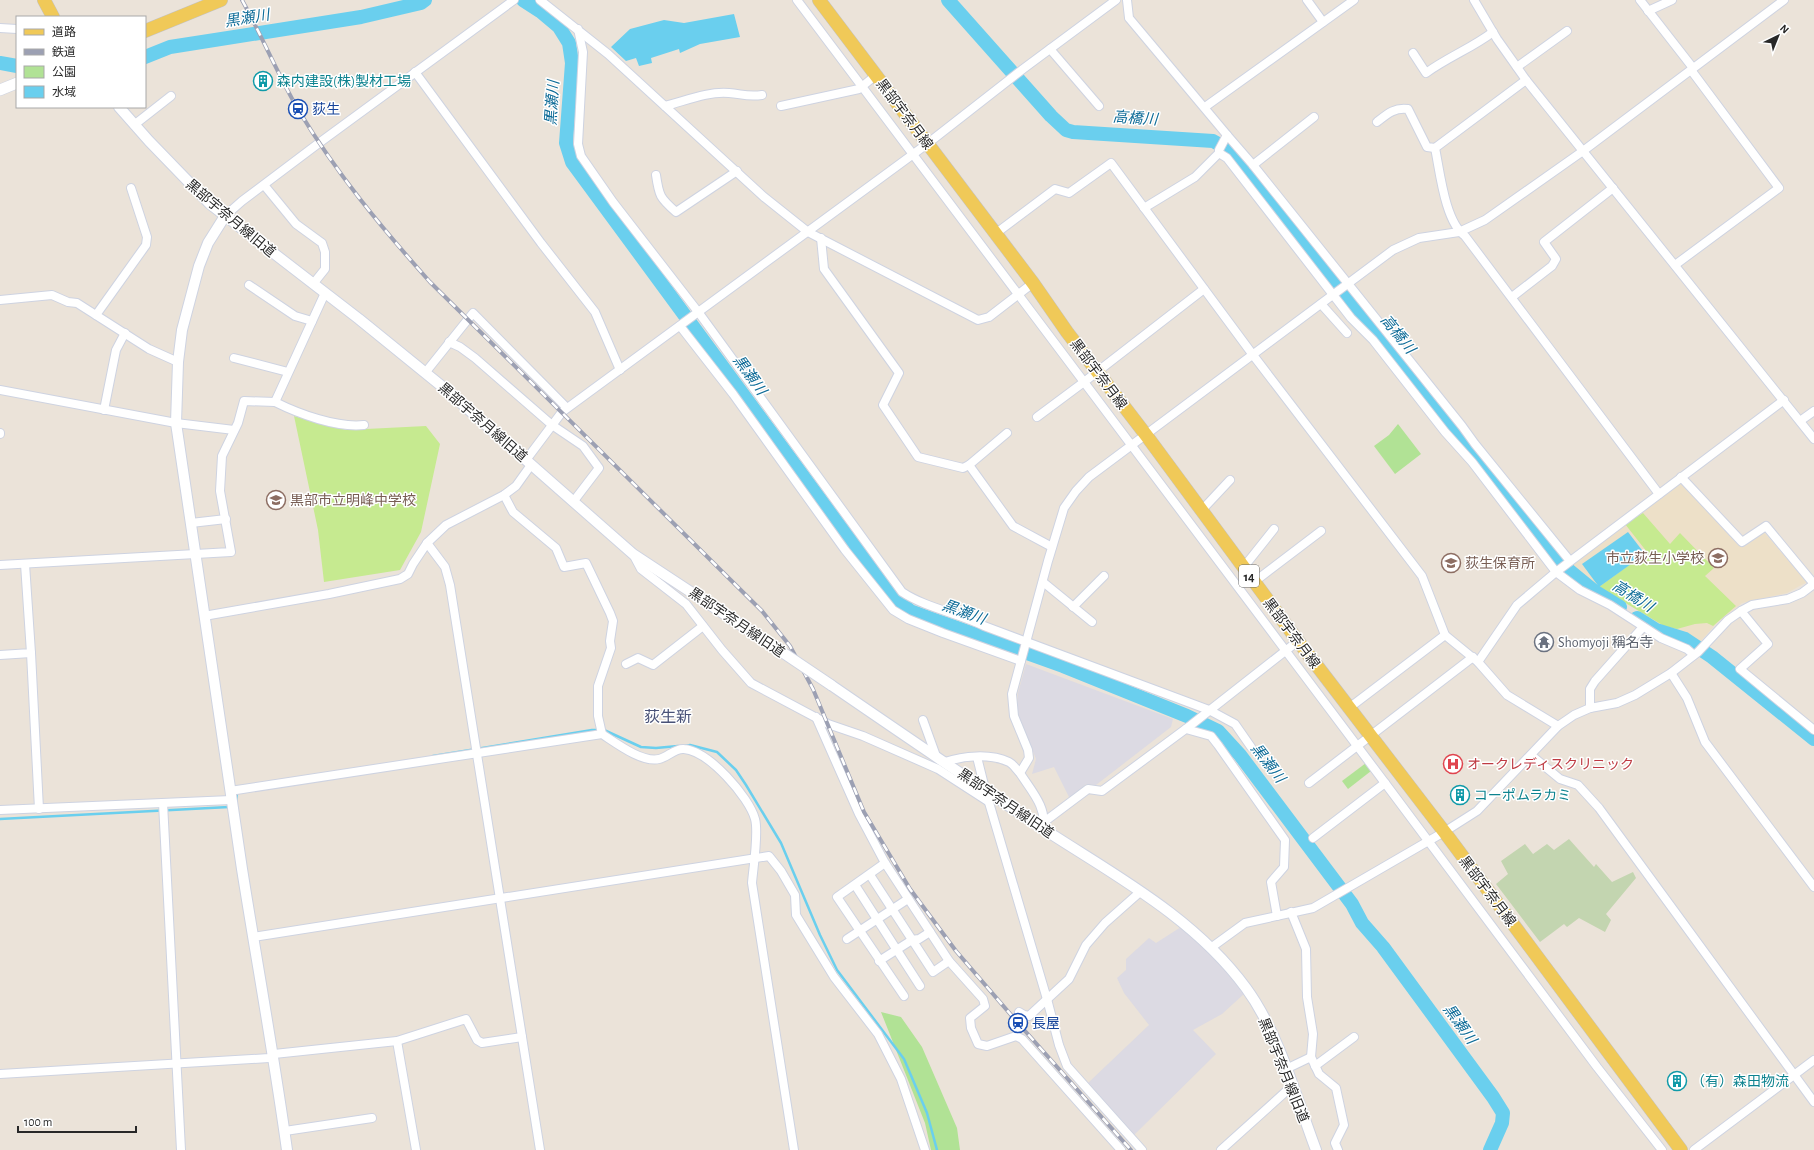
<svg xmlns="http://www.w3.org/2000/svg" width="1814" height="1150" viewBox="0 0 1814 1150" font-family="'Alegreya Sans','Noto Sans JP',sans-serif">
	<rect width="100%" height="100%" fill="#ebe3d9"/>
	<g fill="#dcdae3">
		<path d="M1026,664l147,55 -2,8 -75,58 -10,-1 -16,15 -16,-32 -22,7 4,-15 -19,-48 1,-18z"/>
		<path d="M1181,927l43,39 21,27 -23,21 -29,16 23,24 -82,81 -46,-52 61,-58 -25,-32 -7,-15 9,-8v-11l23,-21 7,5z"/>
	</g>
	<path fill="#ede0c8" d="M1680,483l61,63 22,-15 44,51 -20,11 -45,10 -26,21 -17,19 -7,-5 -26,-10 -72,-44 -23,-18z"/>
	<g fill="#b1e295">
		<path d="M1398,424l23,30 -26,20 -21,-28 15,-11z"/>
		<path d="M1366,763l5,8 -23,18 -6,-8z"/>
		<path d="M881,1012l20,5 21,30 35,81 3,22h-29l-6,-27z"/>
	</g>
	<path fill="#c3d5b0" d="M1569,839l25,28 2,-3 16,18 21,-10 3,6 -30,36 5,6 -6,12 -26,-14 -12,9 -3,-3 -24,18 -44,-58 12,-10 -7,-13 24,-17 8,10 14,-10 7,6z"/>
	<g fill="#c6ea90">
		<path d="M294,416l52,14 80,-4 14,18 -19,88 -21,38 -76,12 -6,-52z"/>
		<path d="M1643,513l27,31 10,-11 34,35 -9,8 31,30 -23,20 -6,-3 -12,1 -18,5 -13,-3 -65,-39 48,-35 -22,-28z"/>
	</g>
	<g fill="#6acfee">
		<path d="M734,14l6,23 -40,7 -20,9 -1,-4 -28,9 1,5 -13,3 -3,-8 -10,3 -15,-14 19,-18 34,-9 20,3z"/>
		<path d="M1628,532l17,22 -46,33 -17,-23z"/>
	</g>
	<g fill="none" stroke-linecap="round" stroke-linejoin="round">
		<g stroke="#6acfee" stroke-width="2.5">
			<path d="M685,746l5,-1 27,7 19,18 10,15 35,58 39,92 17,35 67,89 23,54 10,37"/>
			<path d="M433,756l159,-26h12l37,17 15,1 22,-2"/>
			<path d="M236,807l1,-16"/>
			<path d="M0,819l229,-12"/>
		</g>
		<g stroke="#6acfee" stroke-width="14">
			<path d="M523,0l17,11 19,16 10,16 3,20 -6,80 6,19 314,427 24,22 153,55 124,50 31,15 22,24 112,149 10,19 21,24 110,150 10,16 -1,10 -12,27"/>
			<path d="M948,0l103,116 15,14 7,2 140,9 18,10 193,241 131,167 39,32 26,16"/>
			<path d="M145,57l25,-10 191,-30 60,-14 4,-3"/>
			<path d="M0,63l17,3"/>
			<path d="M1637,618l19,12 29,9 27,18 102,82"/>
		</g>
		<defs>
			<g id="minor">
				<path d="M540,0l68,54 156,143 44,35 170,88 11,-3 44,-34"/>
				<path d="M797,0l287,382 -47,35"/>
				<path d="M1127,0l2,18 98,117 -8,15v3l-24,24 -51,31"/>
				<path d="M1307,0l16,22"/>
				<path d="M1474,0l23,39 29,41 288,359"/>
				<path d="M1640,0l53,68"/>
				<path d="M1648,11l24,-11"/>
				<path d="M0,28l17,1"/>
				<path d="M578,29l5,23 -5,92 3,12 32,46 86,111 203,279c24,16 56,21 82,34l225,84 26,14 16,23"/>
				<path d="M1050,49l49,57"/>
				<path d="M1413,53l13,20c22,-16 46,-25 67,-41"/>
				<path d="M1517,67l50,-36"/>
				<path d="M415,72l126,171 54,69 25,58"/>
				<path d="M1526,80l-91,68c5,24 10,74 30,88l194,258"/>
				<path d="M665,106c20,-5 43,-15 64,-13 13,1 18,4 33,2"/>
				<path d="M781,106l78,-17 17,-14"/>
				<path d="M1205,107l149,-107"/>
				<path d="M1377,122c10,-8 18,-15 31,-13l19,38 8,1"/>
				<path d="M134,125l37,-29"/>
				<path d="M1227,135l26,30 209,261 13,18 95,117"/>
				<path d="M1219,153l8,5 124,160 22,22 72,92 27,30 84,110 24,18 30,15 51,33 26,11 7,6"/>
				<path d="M1253,165l61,-48"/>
				<path d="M656,175c3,21 4,23 20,37l61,-41"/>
				<path d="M264,185l32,39 26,19 3,9v17l-12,15"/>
				<path d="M225,216l17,-15 77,-58 195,-143"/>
				<path d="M995,234l60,-45 14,4 42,-30 142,192 169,221 23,59 33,27 29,33 51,31"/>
				<path d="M821,238l3,31 75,104 -16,32 35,52 45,11 6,-3 38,-32"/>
				<path d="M1675,265l104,-77 -88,-118"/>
				<path d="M249,285l46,31 17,5"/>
				<path d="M1204,289l-120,93 301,401 -72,55"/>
				<path d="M1512,297l40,-31 4,-7 -12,-17 69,-54"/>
				<path d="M0,300l52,-5 16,7 9,1 72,46 29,13"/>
				<path d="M1321,304l26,29"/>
				<path d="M96,315l50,-70 1,-8 -16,-49"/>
				<path d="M680,326l53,68 112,156 48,60 15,9 35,14 78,28"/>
				<path d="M449,342l11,5 15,11 77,67 31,21 16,22 -26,34"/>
				<path d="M234,358l54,14"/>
				<path d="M425,373l48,-60 94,95"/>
				<path d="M0,390l176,33 58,7"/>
				<path d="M275,402c24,12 62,26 89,23"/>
				<path d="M104,410l12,-60 9,-17"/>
				<path d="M1800,421l14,-10"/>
				<path d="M0,433v1"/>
				<path d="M526,460l36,-48 365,-268 96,-75 93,-69"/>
				<path d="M531,465l-15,21 -12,9 -58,30 -19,18 18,24 5,18 90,565"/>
				<path d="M969,465l44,61 39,21"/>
				<path d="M1681,477l61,65 24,-16 48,58"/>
				<path d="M504,495l9,17 43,36 8,19 22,-4 24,50 3,8 -3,20 1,7 -13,38v30l4,18"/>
				<path d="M1201,511l29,-31"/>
				<path d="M191,523l35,-4"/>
				<path d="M633,554l8,15 45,35 36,46 29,33 77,41 35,12 75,33 51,33"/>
				<path d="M0,565l231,-13 -11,-61 2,-35 16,-33 6,-22 31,1 50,-109"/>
				<path d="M1243,568l31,-39"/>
				<path d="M1043,582l49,40"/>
				<path d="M1254,582l67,-51"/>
				<path d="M1073,607l31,-31"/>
				<path d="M1741,611l27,33 -28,25 74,61"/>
				<path d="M204,616l125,-22 71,-15 8,-5 5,-10 14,-21"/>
				<path d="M31,653l8,156"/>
				<path d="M0,655l31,-2 -6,-89"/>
				<path d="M1478,662l39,-57 39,-33 228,-172"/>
				<path d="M626,664l12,-6 15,7 50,-39"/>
				<path d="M1671,673l16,25 18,44 109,145"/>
				<path d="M1349,708l96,-73"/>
				<path d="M1590,708v-19l5,-8 48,-54"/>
				<path d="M816,717l43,97 26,49 64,98 34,38 2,7 -15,12 1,10 7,16 9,2 29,-10 6,3 99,111"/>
				<path d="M923,720l13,36"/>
				<path d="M1186,729l25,7 7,9 67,95 -1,27 -13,15 6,34"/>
				<path d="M1531,755l29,24 18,6 21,23 215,294"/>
				<path d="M977,757l8,32 62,210 12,46 8,21 75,84"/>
				<path d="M945,762c18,-6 45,-9 64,0 4,2 7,7 11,11"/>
				<path d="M1309,783l164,-126"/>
				<path d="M1385,783l212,284 65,83"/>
				<path d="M230,791l372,-57c14,9 40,29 57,25 9,-2 16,-11 25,-10 25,2 65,48 71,70 4,14 -2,50 -3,64l42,267"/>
				<path d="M163,803l18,347"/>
				<path d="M0,810l231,-10"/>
				<path d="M1044,822l44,-33 14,2 89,-66 107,-84"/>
				<path d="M1042,828c7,-19 -13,-40 -22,-55l9,-15 -1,-8 -14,-34 -2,-22 36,-133 16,-53 12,-17 13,-14 304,-227 26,-12 40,-6 26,-12 98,-69 201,-151"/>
				<path d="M885,863l-48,34 67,99"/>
				<path d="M870,875l63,97 16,-11"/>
				<path d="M855,885l65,101"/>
				<path d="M1291,912l15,37 1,48 6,37 -2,23"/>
				<path d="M253,937l516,-81 12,15 14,24 1,20 38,62 44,57 23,45 24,71"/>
				<path d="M847,939l61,-40"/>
				<path d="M1212,947l33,-24 68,-15 131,-76 33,-21 81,-85 16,-11 16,-7 27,-5 18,-8 36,-22 27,-21 30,-32 13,-9 11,-6 36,-6 14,-6 12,-9"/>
				<path d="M879,961l33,-21 7,-1 11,-7"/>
				<path d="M1019,1012l5,3 5,1 40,-37 17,-34 19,-22 35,-31"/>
				<path d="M397,1041l19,109"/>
				<path d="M1315,1066l39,-29"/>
				<path d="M1286,1069l25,-12 8,17 17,14 8,37 -9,18 3,7"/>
				<path d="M0,1074l269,-16 5,-4 123,-13 69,-22 11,21 5,3 40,-6"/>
				<path d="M285,1131l87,-13"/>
				<path d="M1221,1150l71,-64"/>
				<path d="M1694,1150l120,-90"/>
			</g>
			<g id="tertiary">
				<path d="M119,107l30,34 61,63 149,115 85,69 189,166 149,98"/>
				<path d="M225,216l-17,27 -9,23 -17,64 -4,32 -2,61c22,149 43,298 66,446 15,94 32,187 45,281"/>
				<path d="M831,685c70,48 140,96 211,143 72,47 152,89 204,160 33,45 50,109 70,162"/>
			</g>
			<path id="secondary" d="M0,90l17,-7"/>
			<g id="primary">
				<path d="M44,0l9,17"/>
				<path d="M819,0l214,283 34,49 79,103 152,206 151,197 232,312"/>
				<path d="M145,31l76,-31"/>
			</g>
		</defs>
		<use href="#minor" stroke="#ced3e1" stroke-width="10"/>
		<use href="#tertiary" stroke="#ced3e1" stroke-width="12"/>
		<use href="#secondary" stroke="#ced3e1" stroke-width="12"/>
		<use href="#primary" stroke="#c3c3c3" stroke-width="14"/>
		<use href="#minor" stroke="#fff" stroke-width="8"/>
		<use href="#tertiary" stroke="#fff" stroke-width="10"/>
		<use href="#secondary" stroke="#fff" stroke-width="11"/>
		<use href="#primary" stroke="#f0c958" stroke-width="13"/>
		<defs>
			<path id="rail" d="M242,0c20,36 36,75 57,111 38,63 82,116 131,171l332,329 28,35 23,43 51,123 46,77 46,62 62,72 113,127"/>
		</defs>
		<use href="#rail" stroke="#9ca0b3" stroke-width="4"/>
		<use href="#rail" stroke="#fff" stroke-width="2.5" stroke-dasharray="8" stroke-linecap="butt"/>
		<defs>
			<path id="tertiary-bridge" d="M782,652l49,33"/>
		</defs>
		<use href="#tertiary-bridge" stroke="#ced3e1" stroke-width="12" stroke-linecap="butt"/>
		<use href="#tertiary-bridge" stroke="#fff" stroke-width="10"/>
	</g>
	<defs>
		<symbol id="building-ring" viewBox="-11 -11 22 22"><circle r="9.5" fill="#fff" stroke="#0f9aa8" stroke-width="1.5"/><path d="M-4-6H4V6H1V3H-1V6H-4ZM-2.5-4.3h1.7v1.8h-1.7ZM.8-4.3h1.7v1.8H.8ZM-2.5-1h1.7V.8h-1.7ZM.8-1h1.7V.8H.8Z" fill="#0f9aa8"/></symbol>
		<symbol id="station-ring" viewBox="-11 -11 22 22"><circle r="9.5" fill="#fff" stroke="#1a4fb4" stroke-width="1.5"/><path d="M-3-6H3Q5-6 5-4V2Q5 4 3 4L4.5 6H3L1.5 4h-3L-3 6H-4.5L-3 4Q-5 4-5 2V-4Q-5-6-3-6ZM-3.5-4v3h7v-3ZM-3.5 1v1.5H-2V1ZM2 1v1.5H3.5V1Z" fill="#1a4fb4"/></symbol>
		<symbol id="school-ring" viewBox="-11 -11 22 22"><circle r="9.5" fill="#fff" stroke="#8d6e63" stroke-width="1.5"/><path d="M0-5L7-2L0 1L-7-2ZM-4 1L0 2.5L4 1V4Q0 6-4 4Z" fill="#8d6e63"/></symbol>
		<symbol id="temple-ring" viewBox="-11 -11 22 22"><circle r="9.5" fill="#fff" stroke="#6b7280" stroke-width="1.5"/><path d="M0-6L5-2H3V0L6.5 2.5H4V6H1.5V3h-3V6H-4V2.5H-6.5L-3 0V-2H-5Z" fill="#6b7280"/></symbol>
		<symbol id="hospital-ring" viewBox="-11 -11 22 22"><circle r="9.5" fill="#fff" stroke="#e0444e" stroke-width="1.5"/><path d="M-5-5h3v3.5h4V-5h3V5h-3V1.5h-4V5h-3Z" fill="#e0444e"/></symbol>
	</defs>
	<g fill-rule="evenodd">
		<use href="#building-ring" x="252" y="70" width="22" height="22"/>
		<use href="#station-ring" x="287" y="98" width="22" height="22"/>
		<use href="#school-ring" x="265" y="489" width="22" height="22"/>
		<use href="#school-ring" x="1707" y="547" width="22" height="22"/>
		<use href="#school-ring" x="1440" y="552" width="22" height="22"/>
		<use href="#temple-ring" x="1533" y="631" width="22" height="22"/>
		<use href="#hospital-ring" x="1442" y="753" width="22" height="22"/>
		<use href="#building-ring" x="1449" y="784" width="22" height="22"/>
		<use href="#station-ring" x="1007" y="1012" width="22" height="22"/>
		<use href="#building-ring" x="1666" y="1070" width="22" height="22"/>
	</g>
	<g text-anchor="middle" stroke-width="3" stroke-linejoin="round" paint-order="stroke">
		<rect fill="#fff" stroke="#686868" stroke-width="1" x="1239" y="565" width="20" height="22" rx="3"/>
		<g font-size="13" font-weight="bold" fill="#282828">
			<text x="1249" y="581">14</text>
		</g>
		<g font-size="14" fill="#0d838f" stroke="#fff" text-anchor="start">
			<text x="277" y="86">森内建設(株)製材工場</text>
			<text x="1474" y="800">コーポムラカミ</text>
			<text x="1691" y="1086">（有）森田物流</text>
		</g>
		<g font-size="14" fill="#164399" stroke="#fff" text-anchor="start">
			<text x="312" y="114">荻生</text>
			<text x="1032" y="1028">長屋</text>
		</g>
		<g font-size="14" fill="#282828" stroke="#fff">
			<text transform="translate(905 114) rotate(53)" y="5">黒部宇奈月線</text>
			<text transform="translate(231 218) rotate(40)" y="5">黒部宇奈月線旧道</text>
			<text transform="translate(1099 374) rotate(53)" y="5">黒部宇奈月線</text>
			<text transform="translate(483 422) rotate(41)" y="5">黒部宇奈月線旧道</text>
			<text transform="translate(737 622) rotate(34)" y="5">黒部宇奈月線旧道</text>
			<text transform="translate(1292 633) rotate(53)" y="5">黒部宇奈月線</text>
			<text transform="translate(1006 803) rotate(34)" y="5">黒部宇奈月線旧道</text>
			<text transform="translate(1488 891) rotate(53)" y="5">黒部宇奈月線</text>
			<text transform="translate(1284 1070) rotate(68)" y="5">黒部宇奈月線旧道</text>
		</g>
		<g font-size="14" fill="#785e54" stroke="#fff" text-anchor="start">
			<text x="290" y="505">黒部市立明峰中学校</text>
			<text x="1704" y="563" text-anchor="end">市立荻生小学校</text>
			<text x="1465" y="568">荻生保育所</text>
		</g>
		<g font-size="14" fill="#5b616d" stroke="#fff" text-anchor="start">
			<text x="1558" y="647">Shomyoji 稱名寺</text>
		</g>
		<g font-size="14" fill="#be3a42" stroke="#fff" text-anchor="start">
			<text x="1467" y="769">オークレディスクリニック</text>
		</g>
		<g font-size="15" font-style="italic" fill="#0d6b97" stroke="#fff">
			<text transform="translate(247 18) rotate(-9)" y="5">黒瀬川</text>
			<text transform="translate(552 103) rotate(-86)" y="5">黒瀬川</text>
			<text transform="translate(1135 118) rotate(4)" y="5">高橋川</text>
			<text transform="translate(1398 334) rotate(51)" y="5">高橋川</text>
			<text transform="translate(750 375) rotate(54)" y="5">黒瀬川</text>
			<text transform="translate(1633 596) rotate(32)" y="5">高橋川</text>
			<text transform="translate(964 612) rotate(20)" y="5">黒瀬川</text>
			<text transform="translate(1268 763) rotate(52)" y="5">黒瀬川</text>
			<text transform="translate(1460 1024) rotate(54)" y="5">黒瀬川</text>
		</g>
		<g font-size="16" fill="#495278" stroke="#fff">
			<text x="668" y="722">荻生新</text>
		</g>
	</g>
	<rect x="16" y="16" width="130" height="92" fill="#ffffff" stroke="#a9a9a9"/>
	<rect x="24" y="29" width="20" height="6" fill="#f0c958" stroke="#a9a9a9"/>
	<text x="52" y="36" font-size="12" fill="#282828">道路</text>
	<rect x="24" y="49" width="20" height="6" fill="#9ca0b3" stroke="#a9a9a9"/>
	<text x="52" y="56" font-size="12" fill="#282828">鉄道</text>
	<rect x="24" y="66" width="20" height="12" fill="#b1e295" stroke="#a9a9a9"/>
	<text x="52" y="76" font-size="12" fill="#282828">公園</text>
	<rect x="24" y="86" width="20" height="12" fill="#6acfee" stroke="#a9a9a9"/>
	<text x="52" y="96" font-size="12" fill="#282828">水域</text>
	<g transform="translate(1778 36) rotate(43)" stroke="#ffffff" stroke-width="3" paint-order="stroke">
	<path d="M0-3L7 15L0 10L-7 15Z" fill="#282828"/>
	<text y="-6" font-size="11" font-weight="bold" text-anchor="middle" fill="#282828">N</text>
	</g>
	<path d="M18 1126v6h118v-6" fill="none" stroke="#282828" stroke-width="2"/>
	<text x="24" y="1126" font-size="12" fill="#282828" stroke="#ffffff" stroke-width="3" paint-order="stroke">100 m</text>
</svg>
